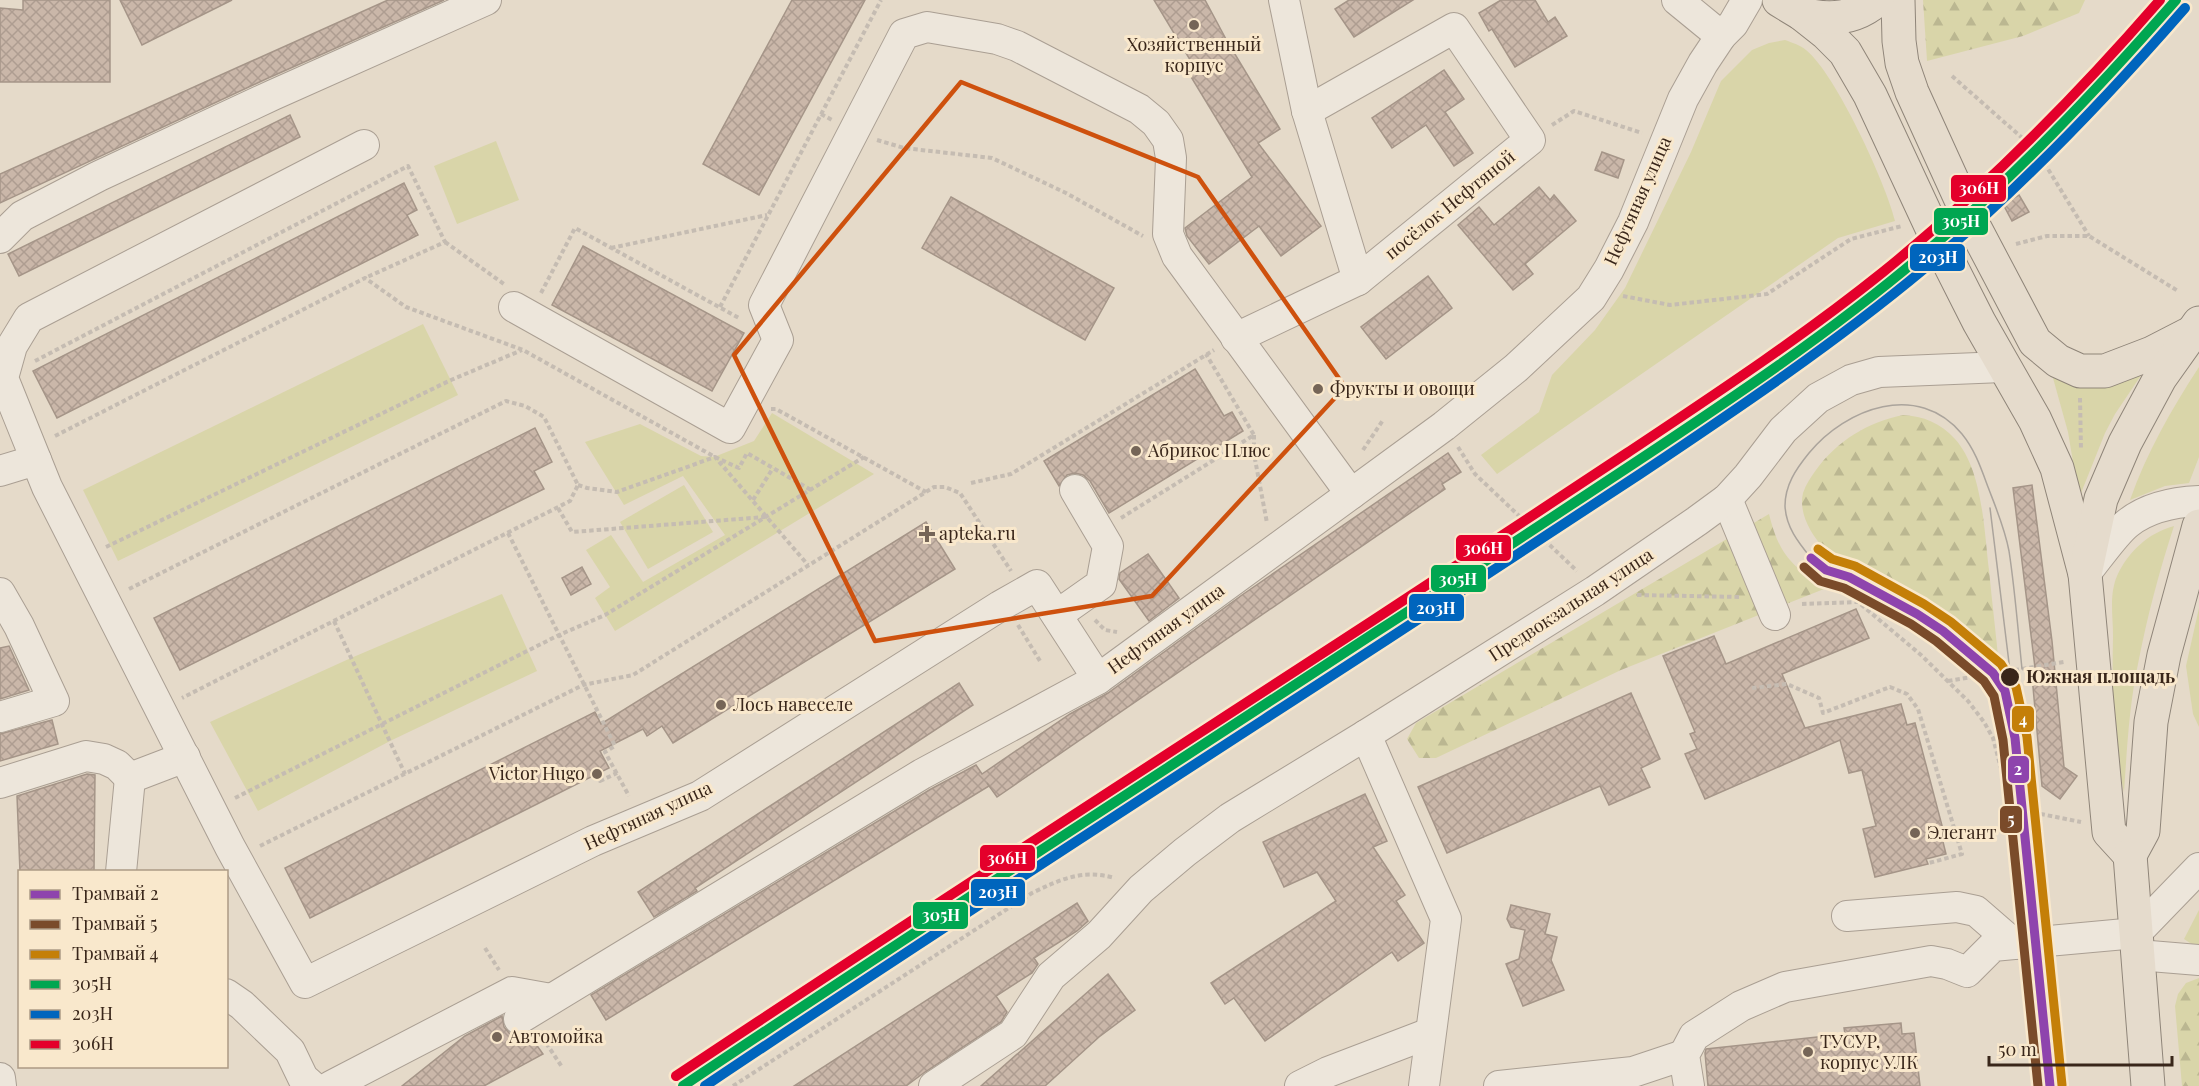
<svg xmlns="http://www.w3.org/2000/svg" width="2199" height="1086" viewBox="0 0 2199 1086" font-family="'Playfair Display',serif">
	<defs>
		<pattern id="forest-firs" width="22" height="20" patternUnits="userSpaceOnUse" patternTransform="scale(1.5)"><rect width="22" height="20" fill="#d9d5a9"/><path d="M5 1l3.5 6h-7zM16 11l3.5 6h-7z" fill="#bbb791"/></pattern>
		<pattern id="building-cross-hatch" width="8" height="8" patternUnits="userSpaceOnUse" patternTransform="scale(1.5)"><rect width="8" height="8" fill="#cab7a9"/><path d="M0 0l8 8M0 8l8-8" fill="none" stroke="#ae9d91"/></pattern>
	</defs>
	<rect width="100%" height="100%" fill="#e5dac9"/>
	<g fill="#d9d5a9">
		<path d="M1785,40c8,3 15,5 21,10 29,23 80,133 89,171l-57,17 -341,236 -16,-19 58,-43 13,-37 43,-45 30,-42 66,-136 30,-71 31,-31 17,-7z"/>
		<path d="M496,141l23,59 -62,24 -23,-58z"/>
		<path d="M423,324l35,71 -340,166 -35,-71z"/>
		<path d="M2199,367v90l-10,26 -24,3 -35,14c17,-48 41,-90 69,-133z"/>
		<path d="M2144,371l-29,43 -10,19 -26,65 -11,-66 -15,-54 31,7z"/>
		<path d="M772,413l102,61 -259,157 -20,-33 15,-11 -24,-37 25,-15 32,47 82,-47 -42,-59 -59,29 -39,-63 55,-18 61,32 13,1 40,-16z"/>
		<path d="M684,485l29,47 -65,37 -28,-47z"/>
		<path d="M2174,526c-15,46 -27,91 -36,138 -9,42 -11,86 -14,128 -12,-51 -12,-104 -11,-156 0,-20 -4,-41 4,-60 11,-24 31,-43 57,-50z"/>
		<path d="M502,594l35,77 -147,70 -132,70 -48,-89 141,-64z"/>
		<path d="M2199,608v119l-6,-13 -7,-48z"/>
		<path d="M2199,910v36l-6,-1 -9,-6z"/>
	</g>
	<g fill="url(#forest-firs)">
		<path d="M1923,0h162l-6,13 -56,23 -96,25z"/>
		<path d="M1903,415c20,1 38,8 52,24 28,31 29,92 34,131 3,32 7,64 10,96 -21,-17 -42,-36 -64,-51 -13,-8 -26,-16 -40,-23 -10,-5 -23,-8 -33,-13 -27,-14 -67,-53 -59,-86 3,-9 8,-16 13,-23 21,-29 52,-48 87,-55z"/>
		<path d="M1769,514c10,41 22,50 55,75l-203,81 -185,88h-17l-12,-19 9,-16z"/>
		<path d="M2199,978v108h-17l-7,-80 3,-12 8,-11z"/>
	</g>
	<g fill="url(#building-cross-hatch)" stroke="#a59588" stroke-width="1.5">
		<path d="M23,0h87v82h-110v-74l23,2z"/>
		<path d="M120,0h112l-90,45z"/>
		<path d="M388,0h56l-178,79 -266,124v-29z"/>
		<path d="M792,0h73l-106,195 -56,-31z"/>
		<path d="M1154,0h51l22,41 53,88 -22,14 63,83 -40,30 -22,-30 -50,38 -22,-28 -2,-8 67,-51 -67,-110 7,-4z"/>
		<path d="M1349,0h64l-59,37 -19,-28z"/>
		<path d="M1501,0h34l13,22 7,-5 12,19 -52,31 -23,-38 -3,2 -10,-18z"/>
		<path d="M1444,70l20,29 -19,13 28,41 -19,13 -28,-41 -34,23 -20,-30z"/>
		<path d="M290,115l10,22 -281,139 -11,-22z"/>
		<path d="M1602,152l22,8 -6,18 -23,-8z"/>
		<path d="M404,183l13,27 -10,5 11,20 -361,183 -24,-47z"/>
		<path d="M1539,187l11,13 4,-5 22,26 -51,43 8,10 -20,16 -55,-65 21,-18 15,18z"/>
		<path d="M2019,195l10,17 -17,9 -9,-17z"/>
		<path d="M951,197l163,91 -29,52 -163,-92z"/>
		<path d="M583,246l161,87 -32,58 -160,-86z"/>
		<path d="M1428,276l24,32 -66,51 -25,-32z"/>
		<path d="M1195,369l29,47 8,-4 11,19 -134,82 -19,-32 -7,-6 -8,-2 -8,2 -8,11 -15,-25z"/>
		<path d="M535,428l17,34 -18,9 10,18 -364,181 -26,-52z"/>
		<path d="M1448,453l13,19 -19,12 3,5 -448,308 -10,-14 2,3 -383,234 -15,-25 340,-206 45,-24 6,9 88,-60 38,-21 134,-98z"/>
		<path d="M2032,485l20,156 12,126 13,9 -17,23 -18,-13 -10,-110h4l-23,-188z"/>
		<path d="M926,522l29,47 -282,174 -11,-17 -15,10 -4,-7 -43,22 9,17 -299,150 -25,-50 310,-156 6,12z"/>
		<path d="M1148,554l31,44 -30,23 -30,-42 1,-6z"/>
		<path d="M582,567l9,17 -20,11 -9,-17z"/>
		<path d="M1856,609l13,29 -87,36 23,54 96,-24 6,21 8,-2 30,114 -3,1 4,16 -20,5 2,5 -53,13 -12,-48 13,-3 -14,-56 -13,3 -9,-33 -135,59 -20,-45 12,-5 -7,-15 5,-2 -32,-76 51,-20 12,28z"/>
		<path d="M9,646l20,44 -29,9v-51z"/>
		<path d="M959,683l14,22 -278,183 2,3 -43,26 -16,-25z"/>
		<path d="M1631,693l29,66 -19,9 9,19 -41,18 -9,-19 -153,67 -29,-66z"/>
		<path d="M52,720l6,24 -58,17v-27z"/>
		<path d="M87,774l8,1 -1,97h-74l-3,-76z"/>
		<path d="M1365,794l22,47 -14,6 32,48 -9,6 28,42 -26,18 -6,-9 -127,89 -31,-43 -9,6 -14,-21 125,-82 -19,-29 -33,15 -21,-45z"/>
		<path d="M1077,903l11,18 -11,10 -43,27 4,6 -6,9 -36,23 11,16 -6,10 -76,50 -19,14h-112z"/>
		<path d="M1511,905l39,9 -5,20 12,3 -6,23 13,30 -41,16 -17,-42 13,-5 6,-29 -14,-3 -4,-8z"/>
		<path d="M1108,974l27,36 -36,27 -54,49h-64z"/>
		<path d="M502,1016l2,11 6,7 9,2 9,-3 15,21 -59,32h-82l63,-50z"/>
		<path d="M1901,1023l1,11 12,-1 6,53h-212l-3,-33 1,-4 139,-15 -1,-6z"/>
	</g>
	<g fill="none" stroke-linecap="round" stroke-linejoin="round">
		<defs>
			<g id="minor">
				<path d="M1677,0l44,36"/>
				<path d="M1307,111l147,-83 76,112 -172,140"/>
				<path d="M364,145l-335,173 -17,28 -9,32 44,109 183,360 75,136 288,-142 107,-45 300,-190 37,-21 61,94 346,-253 72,-58 75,-70 18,-29 24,-47 50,-123 20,-36 18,-27 12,-12 14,-24"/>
				<path d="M0,238l22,-22 77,-40 174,-81 213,-95"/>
				<path d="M514,307l216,121 48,-88 -14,-35 140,-271 23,-7 70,12 20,7 122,63 17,14 12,17 3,18 -3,76 9,22 174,238"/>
				<path d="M1236,338l122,-58 -51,-169 -23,-111"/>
				<path d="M0,471l36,-11"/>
				<path d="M1727,499l48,116"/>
				<path d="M2085,574c11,-13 30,-41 43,-51 19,-15 47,-21 71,-22"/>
				<path d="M0,593l19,33 35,75 -54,16"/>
				<path d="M1057,615l44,-31 7,-38 -33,-56"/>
				<path d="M1366,735l80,184 -22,167"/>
				<path d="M0,783l86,-27 18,3 13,6 13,13"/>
				<path d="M121,872l9,-94 55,-21"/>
				<path d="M1847,916l110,-9 19,4 38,33"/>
				<path d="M2138,955l61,5"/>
				<path d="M226,994l16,11 48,46 13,27 9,8"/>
				<path d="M519,1019l403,-245 176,-95"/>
				<path d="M0,1078l1,8"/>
				<path d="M331,1086l181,-94 39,7"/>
				<path d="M934,1086l79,-52 38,-58 48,-41 42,-46 44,-37 45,-34 136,-83 229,-144 102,-70 30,-22 21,-23 35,-46 35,-32 33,-18 28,-8 124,-5"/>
				<path d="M1300,1086l28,-14 102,-39"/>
				<path d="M1499,1086l134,-14 51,-17"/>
				<path d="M1689,1086l-5,-31 10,-19 47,-30 44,-19 146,-26 16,3 20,8 26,-26 143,-13 63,-65"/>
			</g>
			<g id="major">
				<path d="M1779,0l23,14 24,19 19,19 25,43 68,146 41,81 56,98 22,48 28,106"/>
				<path d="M1898,0l1,41 3,22 10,29 56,123 67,127 23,19 22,10h25l47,-18 35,-18"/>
				<path d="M1802,14c28,7 53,5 75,-14"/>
				<path d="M2130,855l-21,-23 -24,-258 16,-75 24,-56 35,-65 39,-55"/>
				<path d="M2130,855l13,-24 8,-109 13,-67 35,-129"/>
				<path d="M2130,855l18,231"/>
			</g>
		</defs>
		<use href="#minor" stroke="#aa9f93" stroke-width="32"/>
		<use href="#major" stroke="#8f8579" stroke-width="35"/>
		<g stroke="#c5bcb2" stroke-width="4" stroke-dasharray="4.5 3" stroke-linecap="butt">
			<path d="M1952,76l85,75 52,85"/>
			<path d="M821,114l11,6"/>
			<path d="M1552,125l22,-14 68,22"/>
			<path d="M877,140l27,8 88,10 74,35 77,43"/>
			<path d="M445,242l59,42"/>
			<path d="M2016,244l31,-8h42l89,55"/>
			<path d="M611,248l156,-33"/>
			<path d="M541,293l34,-65 164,90"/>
			<path d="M1623,296l47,9 97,-11 84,-55 51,-13"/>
			<path d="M720,307l161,-307"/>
			<path d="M35,361l373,-195 37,76 -80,36"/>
			<path d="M2080,398l1,52"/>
			<path d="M771,409h5l150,83"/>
			<path d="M1254,435v19l13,69"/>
			<path d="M55,436l310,-158 41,29 117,43 192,107 24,11 8,-15 64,37"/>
			<path d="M1458,447l17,27 102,97"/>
			<path d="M1363,450l20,-30"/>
			<path d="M971,483l40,-9 203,-124"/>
			<path d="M578,485l9,3 30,4 98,-35 93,108"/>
			<path d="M753,500l20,-32"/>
			<path d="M558,508l14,24 193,-15"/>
			<path d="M1121,518l133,-83 -48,-81"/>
			<path d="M508,533l107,213 -10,6 24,44"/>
			<path d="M106,547l345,-167 71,-30"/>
			<path d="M129,589l377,-188 19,5 19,11 34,68 -8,16 -388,197"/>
			<path d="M1637,595l104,2"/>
			<path d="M1802,604l56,-2 63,53 47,46 16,21 9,16 26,99 6,80"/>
			<path d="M1095,620l10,10 12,2"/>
			<path d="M334,621l71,153"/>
			<path d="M1018,625l22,36"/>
			<path d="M1948,681l116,-19"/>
			<path d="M1752,688l35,-4 32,14 4,15 67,-26 17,7 11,15 44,145 -33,9"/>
			<path d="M597,774l3,7 17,-8"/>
			<path d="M235,798l324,-163 46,-20 259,-158"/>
			<path d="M2011,808l70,14"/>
			<path d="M260,846l323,-161 50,-10 301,-188h11l15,6 51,78"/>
			<path d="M485,948l14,22"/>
			<path d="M2030,969l13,117"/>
			<path d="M542,1037l20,30"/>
			<path d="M733,1086l299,-193c29,-14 51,-24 83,-15"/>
		</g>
		<use href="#minor" stroke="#ede6db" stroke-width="30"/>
		<use href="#major" stroke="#e5dbcc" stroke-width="33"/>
		<g stroke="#aba49c" stroke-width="1.5">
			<path d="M1990,508l20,163 16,43"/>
			<path d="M1811,558c-13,-16 -25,-31 -26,-52 0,-21 11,-37 24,-53 37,-45 109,-72 153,-19 13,16 19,34 26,53 8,21 17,42 21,64 6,39 9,79 13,118"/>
		</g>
		<defs>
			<path id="rail-1" d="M683,1086c230,-154 462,-303 693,-454 86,-55 172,-112 257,-168 98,-65 197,-131 287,-207 93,-78 176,-166 256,-257"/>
			<path id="rail-2" d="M705,1086c225,-151 452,-297 680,-445 85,-55 170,-111 255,-167 97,-65 194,-130 284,-205 95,-79 180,-168 261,-261"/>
			<path id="rail-3" d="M676,1076c231,-154 464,-304 696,-455 86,-56 170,-112 255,-168 87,-58 175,-116 256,-181 101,-82 192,-174 277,-272"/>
		</defs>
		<use href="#rail-1" stroke="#f9e8cc" stroke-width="15"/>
		<use href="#rail-2" stroke="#f9e8cc" stroke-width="15"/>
		<use href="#rail-3" stroke="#f9e8cc" stroke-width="15"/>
		<use href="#rail-1" stroke="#00a651" stroke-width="10"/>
		<use href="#rail-2" stroke="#0065bd" stroke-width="10"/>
		<use href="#rail-3" stroke="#e4002b" stroke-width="10"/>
		<defs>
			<path id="tram-1" d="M1811,558l15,12 23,7 68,37 26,17 50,42 12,18 10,47 35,348"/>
			<path id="tram-2" d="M1804,567l16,14 24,7 67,36 25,17 48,40 10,15 9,44 35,346"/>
			<path id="tram-3" d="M1818,549l14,10 23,7 69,38 27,18 50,42 15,23 11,50 35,348"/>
		</defs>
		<use href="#tram-1" stroke="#f9e8cc" stroke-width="14"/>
		<use href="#tram-2" stroke="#f9e8cc" stroke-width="14"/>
		<use href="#tram-3" stroke="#f9e8cc" stroke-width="14"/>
		<use href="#tram-1" stroke="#8e44ad" stroke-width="9"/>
		<use href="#tram-2" stroke="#7a4b2a" stroke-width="9"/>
		<use href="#tram-3" stroke="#c47f08" stroke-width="9"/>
	</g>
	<path fill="none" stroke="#ce510e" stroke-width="4.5" stroke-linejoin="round" d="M961,82l237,95 147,210 -193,209 -277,45 -141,-286z"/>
	<g fill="#756557" stroke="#f9e8cc" stroke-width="2">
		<circle cx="1194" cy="25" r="6"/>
		<circle cx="1318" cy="389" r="6"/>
		<circle cx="1136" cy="451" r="6"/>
		<path d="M924 525h6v6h6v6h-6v6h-6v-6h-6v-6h6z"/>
		<circle cx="721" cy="705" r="6"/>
		<circle cx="597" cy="774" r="6"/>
		<circle cx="1915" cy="833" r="6"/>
		<circle cx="497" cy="1037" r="6"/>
		<circle cx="1808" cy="1052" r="6"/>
	</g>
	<circle fill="#39261a" stroke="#f9e8cc" stroke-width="2" cx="2010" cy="677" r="10"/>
	<g text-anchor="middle" stroke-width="6" stroke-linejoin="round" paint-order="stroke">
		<g font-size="18" fill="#39261a" stroke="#f9e8cc" text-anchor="start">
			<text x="1194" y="51" text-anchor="middle">Хозяйственный<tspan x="1194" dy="21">корпус</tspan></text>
			<text x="1330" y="395">Фрукты и овощи</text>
			<text x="1148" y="457">Абрикос Плюс</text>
			<text x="939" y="540">apteka.ru</text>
			<text x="733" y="711">Лось навеселе</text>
			<text x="585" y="780" text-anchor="end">Victor Hugo</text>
			<text x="1927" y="839">Элегант</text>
			<text x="509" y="1043">Автомойка</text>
			<text x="1820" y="1048">ТУСУР,<tspan x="1820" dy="21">корпус УЛК</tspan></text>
		</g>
		<g font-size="18" fill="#39261a" stroke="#f9e8cc">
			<text transform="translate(1638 201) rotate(-66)" y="6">Нефтяная улица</text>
			<text transform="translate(1450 205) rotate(-39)" y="6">посёлок Нефтяной</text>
			<text transform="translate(1571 605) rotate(-33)" y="6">Предвокзальная улица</text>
			<text transform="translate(1166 629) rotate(-36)" y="6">Нефтяная улица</text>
			<text transform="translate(648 816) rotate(-25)" y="6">Нефтяная улица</text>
		</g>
		<g font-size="18" font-weight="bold" fill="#39261a" stroke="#f9e8cc" text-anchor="start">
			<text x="2026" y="683">Южная площадь</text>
		</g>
	</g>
	<g stroke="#f9e8cc" stroke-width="2">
		<rect x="1950" y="174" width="57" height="29" rx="6" fill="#e4002b"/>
		<rect x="1933" y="207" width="56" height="29" rx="6" fill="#00a651"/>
		<rect x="1909" y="243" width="57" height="29" rx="6" fill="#0065bd"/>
		<rect x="1455" y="534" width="57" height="28" rx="6" fill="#e4002b"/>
		<rect x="1430" y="564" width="57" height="29" rx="6" fill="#00a651"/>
		<rect x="1408" y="593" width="57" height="29" rx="6" fill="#0065bd"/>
		<rect x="2011" y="705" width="24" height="28" rx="6" fill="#c47f08"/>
		<rect x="2007" y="755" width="23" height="29" rx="6" fill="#8e44ad"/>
		<rect x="1999" y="805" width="24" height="29" rx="6" fill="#7a4b2a"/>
		<rect x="979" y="844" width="57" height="28" rx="6" fill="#e4002b"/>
		<rect x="970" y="878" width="56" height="29" rx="6" fill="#0065bd"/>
		<rect x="912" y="901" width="57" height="29" rx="6" fill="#00a651"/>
	</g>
	<g font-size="16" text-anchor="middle" font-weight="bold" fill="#fff">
		<text x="1979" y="194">306Н</text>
		<text x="1961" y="227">305Н</text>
		<text x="1938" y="263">203Н</text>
		<text x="1483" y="554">306Н</text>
		<text x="1458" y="585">305Н</text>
		<text x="1436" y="614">203Н</text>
		<text x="2023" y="725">4</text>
		<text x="2018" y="775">2</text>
		<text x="2011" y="825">5</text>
		<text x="1007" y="864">306Н</text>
		<text x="998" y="898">203Н</text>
		<text x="941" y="921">305Н</text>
	</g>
	<rect x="18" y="870" width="210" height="198" fill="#f9e8cc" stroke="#ac9a85" stroke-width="1.5"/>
	<rect x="30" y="890" width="30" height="9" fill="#8e44ad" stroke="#ac9a85" stroke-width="1.5"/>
	<text x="72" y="900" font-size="18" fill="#39261a">Трамвай 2</text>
	<rect x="30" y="920" width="30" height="9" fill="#7a4b2a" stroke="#ac9a85" stroke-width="1.5"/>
	<text x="72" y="930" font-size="18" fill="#39261a">Трамвай 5</text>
	<rect x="30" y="950" width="30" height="9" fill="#c47f08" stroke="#ac9a85" stroke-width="1.5"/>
	<text x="72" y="960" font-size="18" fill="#39261a">Трамвай 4</text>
	<rect x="30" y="980" width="30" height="9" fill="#00a651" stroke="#ac9a85" stroke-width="1.5"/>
	<text x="72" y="990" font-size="18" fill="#39261a">305Н</text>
	<rect x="30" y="1010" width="30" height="9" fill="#0065bd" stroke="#ac9a85" stroke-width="1.5"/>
	<text x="72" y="1020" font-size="18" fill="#39261a">203Н</text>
	<rect x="30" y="1040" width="30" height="9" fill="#e4002b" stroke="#ac9a85" stroke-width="1.5"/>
	<text x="72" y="1050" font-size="18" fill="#39261a">306Н</text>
	<path d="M1989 1056v9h183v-9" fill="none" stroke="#39261a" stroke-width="3"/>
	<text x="1998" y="1056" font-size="18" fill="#39261a" stroke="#f9e8cc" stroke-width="4.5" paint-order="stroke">50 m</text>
</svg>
